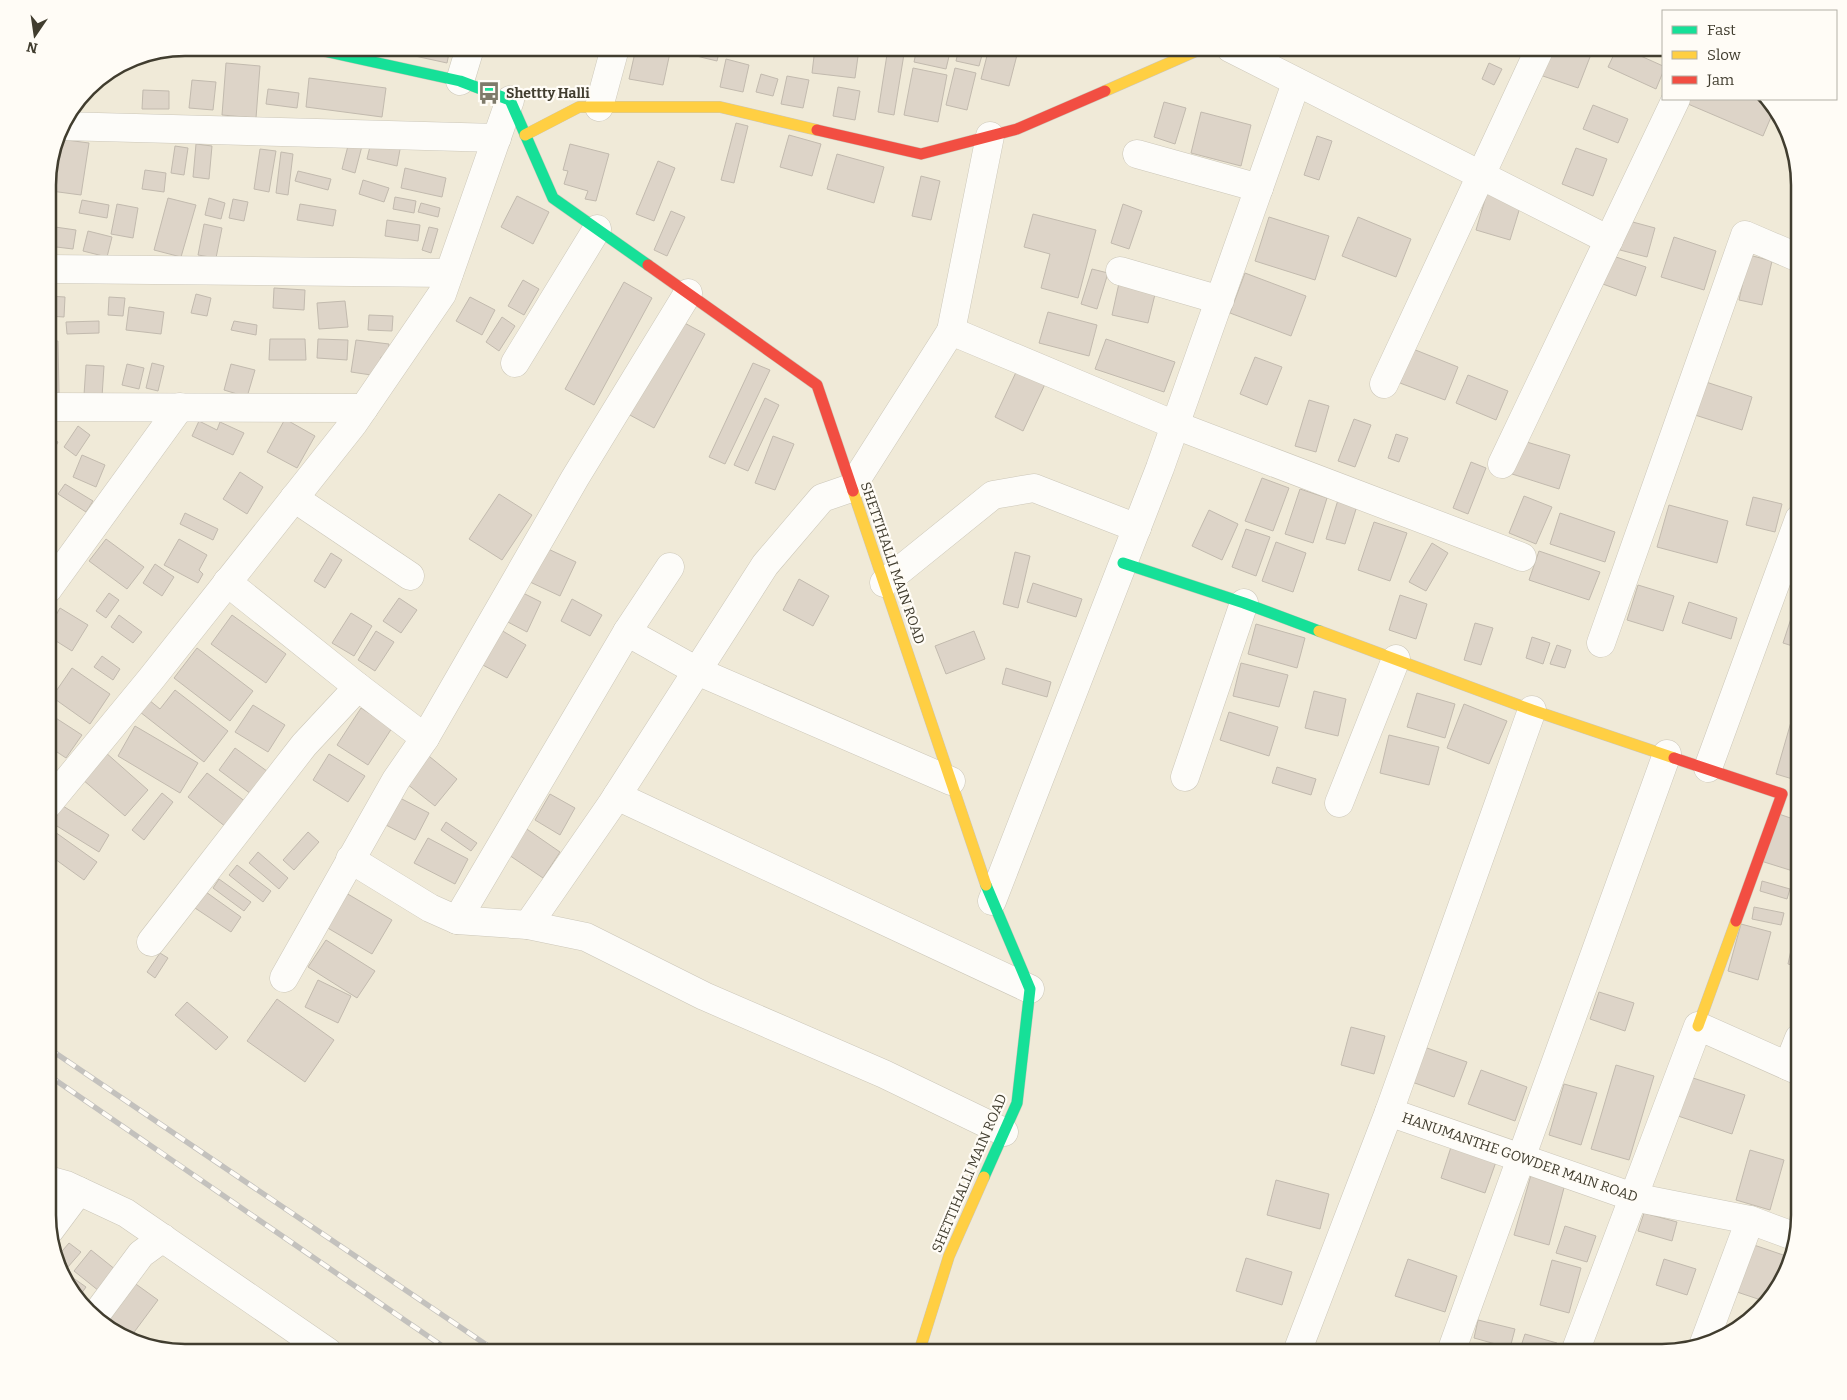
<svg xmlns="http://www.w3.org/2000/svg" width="1847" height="1400" viewBox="0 0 1847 1400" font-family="Bitter,serif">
	<rect width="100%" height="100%" fill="#f0ead8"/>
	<g fill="#ddd4c8" stroke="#c2baae">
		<path d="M393,48h57l-3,15 -55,-12z"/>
		<path d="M636,48h35l-8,37 -34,-6z"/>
		<path d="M690,48h30l-3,13 -29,-7z"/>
		<path d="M786,48h19l-2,6 -17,-3z"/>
		<path d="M815,48l44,1 -4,29 -43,-5z"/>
		<path d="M888,48h17l-11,67 -16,-3z"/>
		<path d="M917,48h34l-5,21 -32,-7z"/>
		<path d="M959,48h25l-5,18 -23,-5z"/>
		<path d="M989,48h16l13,3 -9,35 -28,-7z"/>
		<path d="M1551,48h13l26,9 -12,31 -38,-13z"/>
		<path d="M1617,48h6l40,18v6l-7,17 -48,-22z"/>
		<path d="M726,59l23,6 -6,27 -23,-5z"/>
		<path d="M226,63l34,3 -4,52 -34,-3z"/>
		<path d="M1489,63l13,6 -8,16 -12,-6z"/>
		<path d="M913,68l34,7 -9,47 -34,-7z"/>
		<path d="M955,68l21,5 -9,37 -21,-5z"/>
		<path d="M761,74l17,5 -5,17 -17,-4z"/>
		<path d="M787,76l22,4 -6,28 -22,-4z"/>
		<path d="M309,78l77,10 -4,29 -76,-10z"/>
		<path d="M192,80l24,2 -3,28 -24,-2z"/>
		<path d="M838,87l22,4 -5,29 -22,-4z"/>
		<path d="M268,89l31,4 -2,15 -31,-4z"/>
		<path d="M143,90l26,1v18h-27z"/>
		<path d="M1690,99h74l10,11 -11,26 -75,-32z"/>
		<path d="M1164,102l22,6 -11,36 -21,-7z"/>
		<path d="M1593,105l35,14 -10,24 -35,-14z"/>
		<path d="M1201,112l50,13 -10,41 -50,-13z"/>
		<path d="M736,123l12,3 -14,57 -13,-3z"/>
		<path d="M789,135l32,9 -9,32 -32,-9z"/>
		<path d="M1317,136l15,5 -13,39 -15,-5z"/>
		<path d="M372,138l29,6 -4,22 -30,-7z"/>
		<path d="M59,139l30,4 -8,52 -30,-4z"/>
		<path d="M349,142l13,4 -7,27 -13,-4z"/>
		<path d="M196,144l16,2 -3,33 -16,-2z"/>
		<path d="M570,144l39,10 -13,47 -11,-2 3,-8 -24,-7 4,-13 -5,-1z"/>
		<path d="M175,146l13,2 -4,27 -13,-2z"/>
		<path d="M1576,148l31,11 -14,37 -31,-12z"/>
		<path d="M260,149l16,2 -7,41 -15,-3z"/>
		<path d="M281,152l12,2 -5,41 -12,-2z"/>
		<path d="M837,154l47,13 -10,36 -47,-14z"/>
		<path d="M658,161l17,7 -21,53 -18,-7z"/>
		<path d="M405,168l41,10 -4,19 -41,-9z"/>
		<path d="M145,170l21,3 -2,19 -22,-3z"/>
		<path d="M298,171l33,8 -3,11 -33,-9z"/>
		<path d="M921,176l19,5 -9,39 -19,-4z"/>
		<path d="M363,180l26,8 -5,14 -25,-8z"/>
		<path d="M1487,193l34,11 -11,36 -34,-10z"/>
		<path d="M517,196l32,16 -16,32 -32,-17z"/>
		<path d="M395,197l21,4 -2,12 -21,-4z"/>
		<path d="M168,198l28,7 -15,52 -27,-7z"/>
		<path d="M209,198l16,5 -4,16 -16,-4z"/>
		<path d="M233,199l15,3 -4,19 -15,-3z"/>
		<path d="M82,200l27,5 -2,13 -28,-5z"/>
		<path d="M421,203l19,5 -2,9 -20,-5z"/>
		<path d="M117,204l21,4 -5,30 -22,-4z"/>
		<path d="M300,204l36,6 -3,16 -36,-6z"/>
		<path d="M1123,204l19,7 -13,38 -18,-6z"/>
		<path d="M671,211l14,6 -18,39 -13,-6z"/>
		<path d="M1033,214l63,16 -18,68 -37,-10 9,-34 -26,-7z"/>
		<path d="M1269,217l60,19 -14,44 -60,-19z"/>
		<path d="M1358,217l53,22 -15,38 -54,-21z"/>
		<path d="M387,220l33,5 -2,16 -33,-5z"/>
		<path d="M1629,221l26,7 -8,29 -27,-7z"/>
		<path d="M204,224l18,4 -6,30 -18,-3z"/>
		<path d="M48,226l28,4 -3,19 -25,-3z"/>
		<path d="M429,227l9,2 -7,24 -9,-3z"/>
		<path d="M88,231l24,6 -5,20 -24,-6z"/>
		<path d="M1674,237l42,14 -12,39 -43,-13z"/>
		<path d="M1610,255l36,12 -10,29 -36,-13z"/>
		<path d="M1749,255l23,6 -10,44 -23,-5z"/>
		<path d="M1092,269l16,4 -11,36 -16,-5z"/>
		<path d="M1245,273l61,23 -15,40 -61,-23z"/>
		<path d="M1121,274l37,8 -10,41 -36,-8z"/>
		<path d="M523,280l16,9 -15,26 -16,-9z"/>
		<path d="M624,282l28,16 -58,107 -29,-16z"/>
		<path d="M274,288l31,2 -1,20 -31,-2z"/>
		<path d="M196,294l15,4 -4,18 -16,-3z"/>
		<path d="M48,296l17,1 -1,20 -16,-1z"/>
		<path d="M109,297l16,1 -2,18 -15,-1z"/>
		<path d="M470,297l25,13 -13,25 -26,-14z"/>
		<path d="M345,301l3,26 -29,2 -2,-26z"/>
		<path d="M129,307l35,5 -3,22 -35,-4z"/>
		<path d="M1048,312l49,13 -8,31 -50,-13z"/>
		<path d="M369,315l24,1 -1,15 -24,-1z"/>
		<path d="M502,317l13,9 -16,25 -13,-9z"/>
		<path d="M679,320l26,14 -51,94 -26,-14z"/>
		<path d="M99,321v12l-32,1 -1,-12z"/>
		<path d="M234,321l23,4 -1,10 -25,-5z"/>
		<path d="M270,339h35l1,21h-37z"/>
		<path d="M318,339l30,1 -1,20 -30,-2z"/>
		<path d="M1106,339l69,23 -11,30 -69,-23z"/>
		<path d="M356,340l33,4 -2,14 -6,-1 -3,19 -27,-4z"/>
		<path d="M48,341h10l1,52h-11z"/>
		<path d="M1413,349l45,18 -13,33 -45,-17z"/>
		<path d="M1255,357l27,10 -15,38 -27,-11z"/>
		<path d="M152,363l12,3 -6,25 -12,-3z"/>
		<path d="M753,363l17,7 -45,94 -16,-7z"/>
		<path d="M127,364l17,4 -5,21 -17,-4z"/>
		<path d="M231,364l24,6 -8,27 -23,-7z"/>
		<path d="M86,365l18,1 -2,31 -18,-2z"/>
		<path d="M1018,368l28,14 -23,49 -28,-14z"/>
		<path d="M1468,375l40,16 -12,29 -40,-17z"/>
		<path d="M1706,382l46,15 -10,33 -47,-15z"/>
		<path d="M765,398l14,7 -31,66 -14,-6z"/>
		<path d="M1309,400l20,6 -13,46 -21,-6z"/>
		<path d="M285,419l30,17 -18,32 -30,-16z"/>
		<path d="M1354,419l17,6 -16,42 -17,-6z"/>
		<path d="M199,421l18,9 3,-8 24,11 -11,22 -41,-19z"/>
		<path d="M78,426l12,9 -14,21 -12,-9z"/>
		<path d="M1396,434l12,4 -9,24 -11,-4z"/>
		<path d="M48,436l10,6 -10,19z"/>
		<path d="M773,436l21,8 -19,46 -20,-7z"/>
		<path d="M1520,440l50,15 -11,34 -50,-16z"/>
		<path d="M82,455l23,10 -9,22 -23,-10z"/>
		<path d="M1471,462l15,6 -18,46 -15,-6z"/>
		<path d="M240,472l23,15 -16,27 -24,-15z"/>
		<path d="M1262,478l27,10 -16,43 -28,-10z"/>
		<path d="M65,484l28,17 -7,11 -28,-18z"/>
		<path d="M1300,489l27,9 -14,45 -28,-9z"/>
		<path d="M499,494l33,21 -30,45 -33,-21z"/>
		<path d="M1524,496l28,11 -16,37 -27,-11z"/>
		<path d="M1753,497l29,7 -7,28 -29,-7z"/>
		<path d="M1338,500l19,6 -12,38 -19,-5z"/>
		<path d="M1669,505l59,16 -11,42 -60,-16z"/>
		<path d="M1209,510l29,14 -16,36 -30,-14z"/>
		<path d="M185,513l33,16 -5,11 -33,-16z"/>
		<path d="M1560,513l55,19 -10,30 -55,-18z"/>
		<path d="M1374,522l33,11 -17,48 -32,-11z"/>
		<path d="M1246,529l24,8 -14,39 -24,-9z"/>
		<path d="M106,539l38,28 -17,22 -38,-28z"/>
		<path d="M179,539l28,16 -8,15 4,4 -5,9 -34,-18z"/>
		<path d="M1276,542l30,11 -13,39 -31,-11z"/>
		<path d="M1432,543l16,10 -22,38 -17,-9z"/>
		<path d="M546,548l30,14 -16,34 -30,-14z"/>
		<path d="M1539,551l61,21 -11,28 -60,-20z"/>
		<path d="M1015,552l15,4 -12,52 -15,-4z"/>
		<path d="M331,553l11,7 -17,28 -11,-7z"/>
		<path d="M155,564l19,13 -12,19 -19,-13z"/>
		<path d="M799,579l30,17 -16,30 -30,-16z"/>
		<path d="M1033,583l49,16 -6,18 -49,-15z"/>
		<path d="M1638,585l36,11 -11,35 -36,-11z"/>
		<path d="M519,591l22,11 -14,30 -23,-12z"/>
		<path d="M109,593l10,7 -13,18 -10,-7z"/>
		<path d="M1799,594v54l-16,-5z"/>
		<path d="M1400,595l27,9 -11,35 -27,-9z"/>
		<path d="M399,598l18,12 -16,23 -18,-12z"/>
		<path d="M572,599l30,16 -12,21 -29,-15z"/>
		<path d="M1689,602l48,16 -6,21 -49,-16z"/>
		<path d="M60,608l28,17 -16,26 -24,-15v-7z"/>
		<path d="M351,613l21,13 -18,30 -22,-13z"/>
		<path d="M119,615l23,17 -9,11 -22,-16z"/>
		<path d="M232,615l54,39 -20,29 -55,-39z"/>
		<path d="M1475,623l18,5 -12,37 -17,-5z"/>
		<path d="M1256,624l49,14 -8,30 -49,-14z"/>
		<path d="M501,630l25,15 -19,33 -26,-14z"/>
		<path d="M376,631l18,11 -19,29 -17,-11z"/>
		<path d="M974,631l11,28 -39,15 -11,-28z"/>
		<path d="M1532,637l18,6 -7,21 -17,-6z"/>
		<path d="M1557,645l14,5 -6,18 -15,-4z"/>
		<path d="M197,648l56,43 -23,30 -56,-43z"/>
		<path d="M102,656l18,13 -7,11 -19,-13z"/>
		<path d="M1241,663l47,12 -9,32 -46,-11z"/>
		<path d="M72,668l38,26 -20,30 -38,-27z"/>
		<path d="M1006,668l45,14 -4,15 -45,-13z"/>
		<path d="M175,690l53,41 -24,31 -64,-50 9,-12 11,9z"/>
		<path d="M1314,691l32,8 -8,37 -33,-8z"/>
		<path d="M1417,693l38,11 -10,34 -38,-11z"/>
		<path d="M1464,704l43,17 -18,43 -42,-16z"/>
		<path d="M253,705l32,20 -17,27 -33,-20z"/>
		<path d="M361,708l31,20 -24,37 -31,-20z"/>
		<path d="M1229,712l49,15 -9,29 -49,-16z"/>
		<path d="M48,713l34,22 -16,23 -18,-12z"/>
		<path d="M1791,722l8,2v57l-23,-7z"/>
		<path d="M135,726l63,37 -18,30 -62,-37z"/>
		<path d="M1389,735l50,12 -10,38 -49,-12z"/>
		<path d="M235,748l36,26 -16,23 -36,-27z"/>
		<path d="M105,752l43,38 -23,26 -43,-37z"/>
		<path d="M424,752l33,27 -22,27 -33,-26z"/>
		<path d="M329,754l36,22 -17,26 -35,-22z"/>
		<path d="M48,763l9,6 -9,12z"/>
		<path d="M1277,767l39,12 -5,16 -39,-12z"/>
		<path d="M207,773l39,29 -20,25 -38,-30z"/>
		<path d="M162,793l11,9 -29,38 -12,-10z"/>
		<path d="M550,794l25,14 -15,27 -25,-15z"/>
		<path d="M400,798l29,15 -14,27 -29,-15z"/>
		<path d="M63,806l46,29 -10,17 -47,-29z"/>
		<path d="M1776,813l23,8v41l-3,10 -35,-11z"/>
		<path d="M446,822l31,21 -6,8 -30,-21z"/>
		<path d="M518,823l42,29 -17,26 -43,-29z"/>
		<path d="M48,827l49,35 -13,18 -36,-26z"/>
		<path d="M308,832l11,10 -25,28 -11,-10z"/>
		<path d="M428,838l40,21 -13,25 -41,-21z"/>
		<path d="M258,852l30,26 -9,11 -30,-26z"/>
		<path d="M237,865l34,26 -8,11 -34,-27z"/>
		<path d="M219,879l32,23 -7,9 -31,-23z"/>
		<path d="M1762,881l28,8 -3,10 -27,-8z"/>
		<path d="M206,892l35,25 -10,15 -36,-24z"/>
		<path d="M346,893l46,27 -20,34 -46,-27z"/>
		<path d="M1754,907l30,6 -3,12 -29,-6z"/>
		<path d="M1741,924l30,8 -13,48 -30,-9z"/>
		<path d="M1794,936l5,1v30l-11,-3z"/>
		<path d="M326,940l49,31 -18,27 -49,-31z"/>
		<path d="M160,953l8,5 -13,20 -8,-6z"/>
		<path d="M318,980l33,16 -13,27 -33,-16z"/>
		<path d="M1599,992l35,11 -9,28 -35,-12z"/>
		<path d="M277,999l57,41 -29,42 -58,-41z"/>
		<path d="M187,1002l41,35 -12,13 -41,-35z"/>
		<path d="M1351,1027l34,9 -11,38 -33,-9z"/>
		<path d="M1424,1047l43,15 -13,35 -42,-15z"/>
		<path d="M1616,1065l38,11 -25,84 -38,-11z"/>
		<path d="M1481,1070l46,17 -12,34 -47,-17z"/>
		<path d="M1690,1077l55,18 -13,39 -54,-18z"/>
		<path d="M1564,1084l33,9 -16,52 -32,-10z"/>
		<path d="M1452,1144l45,15 -12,34 -44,-15z"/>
		<path d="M1750,1150l34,10 -14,50 -34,-10z"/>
		<path d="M1531,1175l34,9 -16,61 -35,-10z"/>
		<path d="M1276,1180l53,14 -9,35 -53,-14z"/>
		<path d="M1644,1213l33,9 -5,19 -34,-10z"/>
		<path d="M1565,1226l31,10 -9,26 -31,-9z"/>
		<path d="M69,1243l12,9 -20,23 -4,-18z"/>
		<path d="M1751,1244l41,14 -21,41 -4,3 -33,-11z"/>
		<path d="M91,1250l30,24 -17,21 -30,-24z"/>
		<path d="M1246,1258l46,14 -10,33 -46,-14z"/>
		<path d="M1408,1259l49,17 -12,36 -50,-16z"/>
		<path d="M1664,1259l32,10 -9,26 -31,-10z"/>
		<path d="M1552,1260l29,8 -12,45 -29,-8z"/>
		<path d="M69,1275l17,12 -7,10 -14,-17z"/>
		<path d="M133,1282l25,18 -29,39 -25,-17z"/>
		<path d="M1478,1320l37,9 -5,19 -36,-10z"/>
		<path d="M1525,1334l32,9 -3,9h-35z"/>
		<path d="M1473,1347l20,5h-22z"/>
	</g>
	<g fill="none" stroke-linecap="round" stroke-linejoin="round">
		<defs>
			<g id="street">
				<path d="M1230,48l379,192"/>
				<path d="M460,81l10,-33"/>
				<path d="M599,107l16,-59"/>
				<path d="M61,126l436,12"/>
				<path d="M990,136l-39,195 224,94 347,132"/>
				<path d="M1137,154l122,34"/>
				<path d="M48,269l401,4"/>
				<path d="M1120,271l100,29"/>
				<path d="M515,363l82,-134"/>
				<path d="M1384,384l156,-336"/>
				<path d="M48,407l316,1"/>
				<path d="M1502,464l174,-365"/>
				<path d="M294,498l116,78"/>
				<path d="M227,582l131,105 67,51"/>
				<path d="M884,583l109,-88 41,-7 103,40"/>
				<path d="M48,589l132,-182"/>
				<path d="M627,632l70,39 254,110"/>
				<path d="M1601,643l144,-408 54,23"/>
				<path d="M1708,768l91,-249"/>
				<path d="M1185,777l59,-174"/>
				<path d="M617,796l413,193"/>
				<path d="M1339,803l57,-144"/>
				<path d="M48,804l103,-125 202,-255 89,-130 68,-194"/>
				<path d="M350,859l80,49 27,12 71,5 58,12 118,59 180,78 120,58"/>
				<path d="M992,901l168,-433 136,-385"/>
				<path d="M457,920l170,-288 43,-65"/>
				<path d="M528,925l83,-120 154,-240 57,-67 29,-10 100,-157"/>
				<path d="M151,942l153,-197 54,-58"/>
				<path d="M284,978l112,-198 29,-42 150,-260 113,-185"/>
				<path d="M1788,1066l11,-28"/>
				<path d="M1389,1112l244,85 117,23 46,17"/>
				<path d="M48,1180l18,5 60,28 202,139"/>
				<path d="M50,1230l29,-39"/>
				<path d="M95,1316l46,-62 22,-16"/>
				<path d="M1704,1343l46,-123"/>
				<path d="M1297,1352l92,-240 143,-402"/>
				<path d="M1451,1352l216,-598"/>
				<path d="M1575,1352l123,-326 101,45"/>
			</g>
			<g id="fast">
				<path d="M310,48l150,33 50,19 43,98 95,67"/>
				<path d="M1123,563l121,40 75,28"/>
				<path d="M984,1177l33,-74 13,-114 -44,-104"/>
			</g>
			<g id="slow">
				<path d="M1105,91l98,-43"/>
				<path d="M525,135l54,-28h141l97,23"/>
				<path d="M853,491l133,394"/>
				<path d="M1319,631l213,79 142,48"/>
				<path d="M1698,1026l38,-105"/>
				<path d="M919,1352l30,-96 35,-79"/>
			</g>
			<g id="jam">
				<path d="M817,130l104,24 96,-25 88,-38"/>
				<path d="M648,265l169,120 36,106"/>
				<path d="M1674,758l108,36 -46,127"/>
			</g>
		</defs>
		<use href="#street" stroke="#ccc7b9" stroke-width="29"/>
		<use href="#fast" stroke="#ccc7b9" stroke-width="12"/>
		<use href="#slow" stroke="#ccc7b9" stroke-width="12"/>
		<use href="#jam" stroke="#ccc7b9" stroke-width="12"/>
		<use href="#street" stroke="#fdfcf9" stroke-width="28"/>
		<use href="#fast" stroke="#16e098" stroke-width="11"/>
		<use href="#slow" stroke="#ffcf43" stroke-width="11"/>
		<use href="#jam" stroke="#f24e42" stroke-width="11"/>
		<defs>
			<g id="rail">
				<path d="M48,1048l449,304"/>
				<path d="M48,1075l403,277"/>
			</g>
		</defs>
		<use href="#rail" stroke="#c3c1bd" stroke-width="5.5"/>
		<use href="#rail" stroke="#fffcf6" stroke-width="4" stroke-dasharray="11" stroke-linecap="butt"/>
	</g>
	<defs>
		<symbol id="bus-bare" viewBox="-9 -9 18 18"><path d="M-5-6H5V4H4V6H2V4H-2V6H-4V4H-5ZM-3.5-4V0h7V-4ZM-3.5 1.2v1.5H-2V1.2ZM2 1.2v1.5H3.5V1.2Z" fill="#7e7a6a" stroke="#fffcf6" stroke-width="2.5" paint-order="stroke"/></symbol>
	</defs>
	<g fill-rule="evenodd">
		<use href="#bus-bare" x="473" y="77" width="32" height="32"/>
	</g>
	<g text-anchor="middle" stroke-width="4.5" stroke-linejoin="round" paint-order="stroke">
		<g font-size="14" font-weight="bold" fill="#413d2f" stroke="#fffcf6" text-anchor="start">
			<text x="506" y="98">Shettty Halli</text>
		</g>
		<g font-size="14" fill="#413d2f" stroke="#fffcf6">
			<text transform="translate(893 563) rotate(71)" y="5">SHETTIHALLI MAIN ROAD</text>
			<text transform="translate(1520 1157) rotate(19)" y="5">HANUMANTHE GOWDER MAIN ROAD</text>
			<text transform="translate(969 1173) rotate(-67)" y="5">SHETTIHALLI MAIN ROAD</text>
		</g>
	</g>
	<path d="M0 0H1847V1400H0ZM185 56H1662A129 129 0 0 1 1791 185V1215A129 129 0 0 1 1662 1344H185A129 129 0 0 1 56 1215V185A129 129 0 0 1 185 56Z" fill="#fffcf6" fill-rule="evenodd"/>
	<path fill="none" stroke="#413d2f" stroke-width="2.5" d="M185 56H1662A129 129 0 0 1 1791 185V1215A129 129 0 0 1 1662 1344H185A129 129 0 0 1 56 1215V185A129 129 0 0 1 185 56Z"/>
	<rect x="1662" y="10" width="175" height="90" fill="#fffcf6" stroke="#b3b0a6"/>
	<rect x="1672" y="26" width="25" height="8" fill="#16e098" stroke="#b3b0a6"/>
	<text x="1707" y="35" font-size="15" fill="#413d2f">Fast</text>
	<rect x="1672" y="51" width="25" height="8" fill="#ffcf43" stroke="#b3b0a6"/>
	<text x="1707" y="60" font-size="15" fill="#413d2f">Slow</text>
	<rect x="1672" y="76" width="25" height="8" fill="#f24e42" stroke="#b3b0a6"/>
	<text x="1707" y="85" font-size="15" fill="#413d2f">Jam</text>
	<g transform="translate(35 35) rotate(193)" stroke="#fffcf6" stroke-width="4" paint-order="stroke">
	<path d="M0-4L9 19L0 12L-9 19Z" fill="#413d2f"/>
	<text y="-8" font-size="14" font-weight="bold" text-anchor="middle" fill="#413d2f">N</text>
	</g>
</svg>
